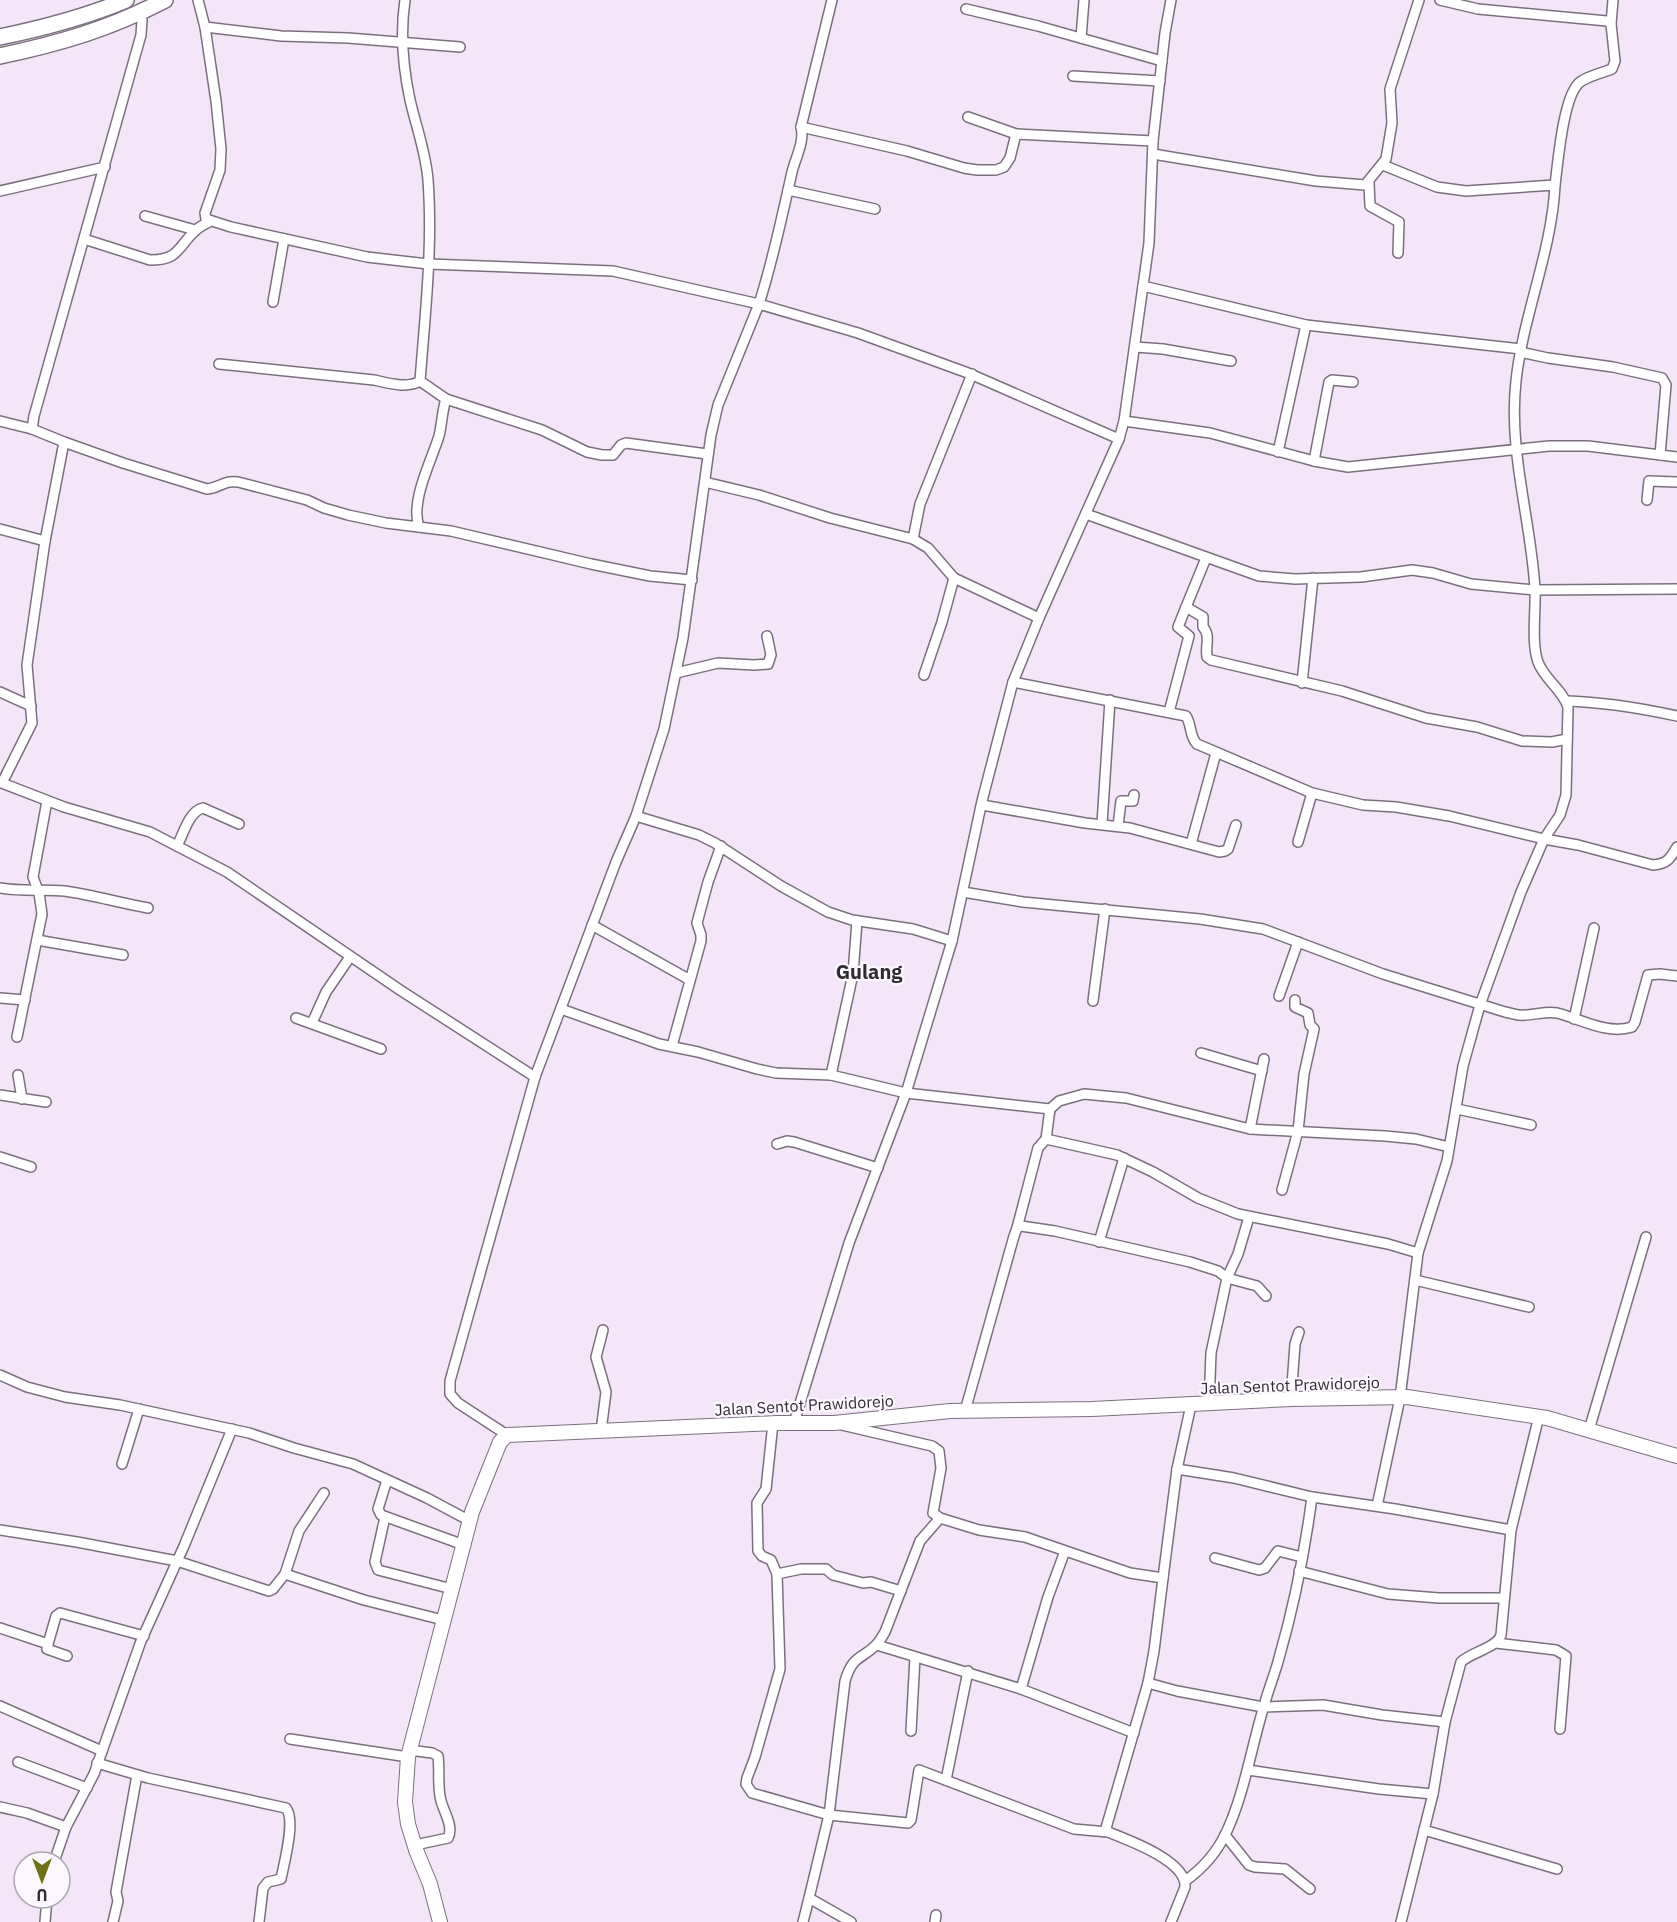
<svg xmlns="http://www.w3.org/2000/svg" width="1677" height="1922" viewBox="0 0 1677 1922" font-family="'IBM Plex Sans',sans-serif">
	<rect width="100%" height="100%" fill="#f4e6f8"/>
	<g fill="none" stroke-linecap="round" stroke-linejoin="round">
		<defs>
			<g id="minor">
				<path d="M198,0l7,27 11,74 5,48 -1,21 -15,43 1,6 25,8 136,30 61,7 185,7 146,33 -41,101 -7,30 -28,203 -19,91 -28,87 -20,46 -81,215 -85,304v13l8,9 49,32"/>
				<path d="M405,0c-5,33 -2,67 5,100 6,26 16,53 18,80 5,67 -3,135 -8,201l26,18 96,31 45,22 15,3h11l8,-10 5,-2 81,11"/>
				<path d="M1440,0l38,9 129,12 4,3 4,37 -3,8c-10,4 -28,8 -34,15 -15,16 -20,78 -23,101"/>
				<path d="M966,9l72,17 124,35"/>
				<path d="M1611,24l2,-24"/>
				<path d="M205,27l76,9 67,2 112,9"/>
				<path d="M1081,38l3,-38"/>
				<path d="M1073,76l87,5"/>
				<path d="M968,117l48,17"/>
				<path d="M801,127l31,-127"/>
				<path d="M1153,154l163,27 49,4 21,-26 6,-36 -2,-34 29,-89"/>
				<path d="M1369,183l1,23 29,16 -1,31"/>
				<path d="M788,190l87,19"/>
				<path d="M0,191l105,-24"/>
				<path d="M145,216l50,14"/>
				<path d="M84,239l66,21c29,0 27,-12 44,-28 4,-5 11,-8 17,-11"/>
				<path d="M1143,286l163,39 215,24"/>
				<path d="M273,302l11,-63"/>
				<path d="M1135,347l28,2 68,12"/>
				<path d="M1520,352l28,6 65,9 49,11 4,7 -6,70"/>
				<path d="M219,364l155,16c14,3 33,9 46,1"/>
				<path d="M0,421l32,8"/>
				<path d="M1124,421l86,12 104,28 34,6 201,-21h39l89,11"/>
				<path d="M1119,439l-151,-66 -110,-40 -99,-29c14,-44 23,-87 33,-132 3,-13 13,-31 9,-45l106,24 57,17 13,2h19l8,-3 6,-9 6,-24 137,7"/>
				<path d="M64,442l59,21 84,26c13,-1 16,-9 31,-7l69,18 17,8 24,7 38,8 65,8 140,33 59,12 42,4"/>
				<path d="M1278,452l28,-127"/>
				<path d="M1314,461l15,-79 3,-2 21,2"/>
				<path d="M705,482l54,13 71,23 83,21 15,9 26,30 85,40"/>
				<path d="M1647,500l2,-19 28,1"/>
				<path d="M1086,514l173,62 36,3 66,-2 51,-7 21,3 38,11 64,6 142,-1"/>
				<path d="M419,527c-9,-26 12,-65 20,-91 3,-12 3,-25 7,-37"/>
				<path d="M0,529l45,12"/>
				<path d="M913,539l7,-35 52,-130"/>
				<path d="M1206,558l-20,49 17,10v10c8,9 2,18 4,30l4,3 131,31 84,27 51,9 45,14 30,1 15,-3"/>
				<path d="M676,673l42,-10 36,2 14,-1 3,-9 -4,-19"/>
				<path d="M924,675l18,-53 12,-44"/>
				<path d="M1013,682l173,34c6,9 3,20 11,28l115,49 51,12 33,2 53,9 95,23 34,6 75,20c14,-1 17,-6 24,-18"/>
				<path d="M1302,683l11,-105"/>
				<path d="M0,692l31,14"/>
				<path d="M1566,701c38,1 74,7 111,15"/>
				<path d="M1169,712l20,-76 -11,-9 8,-20"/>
				<path d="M0,782l2,1 30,-60 -5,-58 18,-124 19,-99 -32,-13 2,-13 107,-381 1,-15 -5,-9"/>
				<path d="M2,783l62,24 86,25 77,40 173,118 135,87"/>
				<path d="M982,805l103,18 45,5 89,24 6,-1 3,-2 8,-24"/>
				<path d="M636,816l63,19 16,8 66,43 47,26 24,8 61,9 39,12"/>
				<path d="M1102,824l8,-124"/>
				<path d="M1118,826l3,-25h12l1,-6"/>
				<path d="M1298,842l14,-49"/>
				<path d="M1191,844l25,-91"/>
				<path d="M177,846c6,-11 12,-35 26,-38l36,16"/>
				<path d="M0,888c22,4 43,1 65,3 28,4 55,12 83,17"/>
				<path d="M963,892l60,10 177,17 63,10 120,45 122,38c6,1 13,4 19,3 12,0 21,-4 33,-2 24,6 50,22 75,14l3,-5 13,-47 12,-1 17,2"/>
				<path d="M592,925l98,55"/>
				<path d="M37,940l86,15"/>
				<path d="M1279,996l19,-54"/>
				<path d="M0,998l25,2"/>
				<path d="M1093,1001l12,-92"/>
				<path d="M561,1009l98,35 39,8 59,17 19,4 55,2 75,18 144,16 -4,30 71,16 36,17 45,26 40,16 150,30 30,9"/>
				<path d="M296,1018l85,31"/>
				<path d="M1574,1019l20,-91"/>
				<path d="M312,1023l14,-31 24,-35"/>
				<path d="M17,1037l25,-123 -3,-21 -6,-16 14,-76"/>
				<path d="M672,1046l29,-105v-6l-4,-12 11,-41 13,-36"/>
				<path d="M1201,1053l61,18"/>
				<path d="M18,1075l4,24"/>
				<path d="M831,1075l22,-101 4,-53"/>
				<path d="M0,1095l46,7"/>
				<path d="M1050,1109l9,-8 25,-7 42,4 124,31 135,7 31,3 33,8"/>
				<path d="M1457,1109l74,16"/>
				<path d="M1250,1129l14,-70"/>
				<path d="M777,1144l10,-3 7,1 84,26"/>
				<path d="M0,1157l31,10"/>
				<path d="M1282,1190l16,-59 6,-57 10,-45 -4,-4 -2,-12 -13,-6v-7"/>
				<path d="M1249,1217l-11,37 -11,24 30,8 9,10"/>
				<path d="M1017,1228l21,-80 8,-9"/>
				<path d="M1099,1242l25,-84"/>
				<path d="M1415,1280l114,27"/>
				<path d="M0,1375l27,12 38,10 55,8 129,28 45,15 59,16 74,34 43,23"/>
				<path d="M1291,1399l4,-55 4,-12"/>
				<path d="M965,1411l49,-175 3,-8 4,-2 34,5 135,31 28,9 9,7 -16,75 -2,52"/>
				<path d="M773,1423l-7,66 -9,14 1,48 4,5 9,4 6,14 3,95 -25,88 -8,21 -1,6 6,9 77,22 79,8 3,-3 8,-50 155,59 34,3"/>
				<path d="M794,1423l55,-180 57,-150 46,-152 30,-140 31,-119 26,-64 80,-179 5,-18 25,-178 4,-102 12,-108 6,-33"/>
				<path d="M842,1425l90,21 7,5 2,17 -8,45 7,5 39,12 46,7 105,36 33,5 -9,73 -6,32 -42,145 2,4c20,8 79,29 77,55l-14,35"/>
				<path d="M1589,1430l57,-193"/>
				<path d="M601,1431l5,-39 -10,-35 7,-27"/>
				<path d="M122,1464l17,-55"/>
				<path d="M1177,1469l57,9 78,19"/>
				<path d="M387,1480l-9,29 3,6 83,30"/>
				<path d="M1377,1506l23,-108 18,-145 29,-92 16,-95 17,-61 41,-113 23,-53 16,-24 6,-20 2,-88c-5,-17 -24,-28 -30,-45 -7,-20 -2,-51 -3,-73 -4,-69 -27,-138 -19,-208 7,-66 36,-130 39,-196l-89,6 -29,-4 -54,-22"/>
				<path d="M385,1517l-10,45 3,8 74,19"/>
				<path d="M0,1530l77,12 100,19 92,30 4,-2 12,-15 79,26 79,20"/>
				<path d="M1215,1558l44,12 6,-2 13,-17 24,6"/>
				<path d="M1299,1571l89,23 51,4h65"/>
				<path d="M285,1574l14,-43 25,-38"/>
				<path d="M777,1574l24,-5h25l7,6 30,8 8,-1 30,9"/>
				<path d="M1163,1578l14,-109 14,-64"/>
				<path d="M0,1628l48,16 -1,5 20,7"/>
				<path d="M1496,1643l60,7 10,6 -6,73"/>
				<path d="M48,1644l8,-28 4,-3 84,23"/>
				<path d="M877,1645l144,44 113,44"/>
				<path d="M1148,1683l29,8 86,16 60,-2 59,10 63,7"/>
				<path d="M1021,1689l27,-92 17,-46"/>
				<path d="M0,1706l102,45"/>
				<path d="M911,1731l4,-74"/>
				<path d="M290,1739l118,18"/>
				<path d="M409,1750l23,3 6,3c2,15 -1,30 3,45 3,11 13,26 7,37l-33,7"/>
				<path d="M18,1762l69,26"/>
				<path d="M97,1763l51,15 138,30c10,12 -2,55 -5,71l-13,3 -5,6 -4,34"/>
				<path d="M1248,1770l131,19 54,5"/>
				<path d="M946,1780l22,-109"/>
				<path d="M0,1807l27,6 39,14"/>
				<path d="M1424,1830l133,39"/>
				<path d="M1225,1835l24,30 6,2 30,2 25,20"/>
				<path d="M54,1862l12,-35 28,-53 47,-133 43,-95 48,-117"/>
				<path d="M1185,1881c17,-12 32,-29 41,-48 19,-41 25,-85 38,-127 4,-16 11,-32 15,-48 15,-52 26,-108 33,-161l83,12 116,21"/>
				<path d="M45,1922l2,-24"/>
				<path d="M113,1922l5,-21 -2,-9 21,-117"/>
				<path d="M803,1922l6,-24"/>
				<path d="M851,1922l-42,-24 20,-83 16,-134c8,-27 17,-21 32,-37 3,-3 6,-9 8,-12l35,-91 20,-23"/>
				<path d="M935,1922l1,-7"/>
				<path d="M1401,1922l32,-128 12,-72 16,-60c10,-10 36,-14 40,-27l10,-105 28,-114"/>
			</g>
			<path id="secondary" d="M440,1922l-10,-38 -14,-34 -8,-26 -3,-22 3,-45 64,-245 28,-70 7,-7 270,-12h57l116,-12 142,-2 199,-10 116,-2 140,21 130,38"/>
			<g id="trunk">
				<path d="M0,37c43,-9 86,-20 126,-37"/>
				<path d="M0,56c61,-13 109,-27 165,-56"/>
			</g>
		</defs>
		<use href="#minor" stroke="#7b6f7f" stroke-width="12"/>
		<use href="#secondary" stroke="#7b6f7f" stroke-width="16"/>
		<use href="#trunk" stroke="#7b6f7f" stroke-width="18"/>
		<use href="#minor" stroke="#fff" stroke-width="9"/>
		<use href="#secondary" stroke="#fff" stroke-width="14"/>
		<use href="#trunk" stroke="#fff" stroke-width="15"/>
	</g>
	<g text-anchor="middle" stroke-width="4.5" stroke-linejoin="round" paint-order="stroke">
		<g font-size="16" fill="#302a31" stroke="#fcf7fe">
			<text transform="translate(1290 1385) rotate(-2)" y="6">Jalan Sentot Prawidorejo</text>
			<text transform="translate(804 1405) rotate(-3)" y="6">Jalan Sentot Prawidorejo</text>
		</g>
		<g font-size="20" font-weight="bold" fill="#302a31" stroke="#fcf7fe">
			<text x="869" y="979">Gulang</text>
		</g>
	</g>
	<g transform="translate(42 1880) rotate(180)"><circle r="28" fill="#fcf7fe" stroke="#aaa5ac" stroke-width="1.5"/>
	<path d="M0-4.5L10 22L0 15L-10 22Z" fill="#707115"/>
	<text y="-9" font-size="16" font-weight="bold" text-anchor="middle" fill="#302a31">U</text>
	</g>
</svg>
